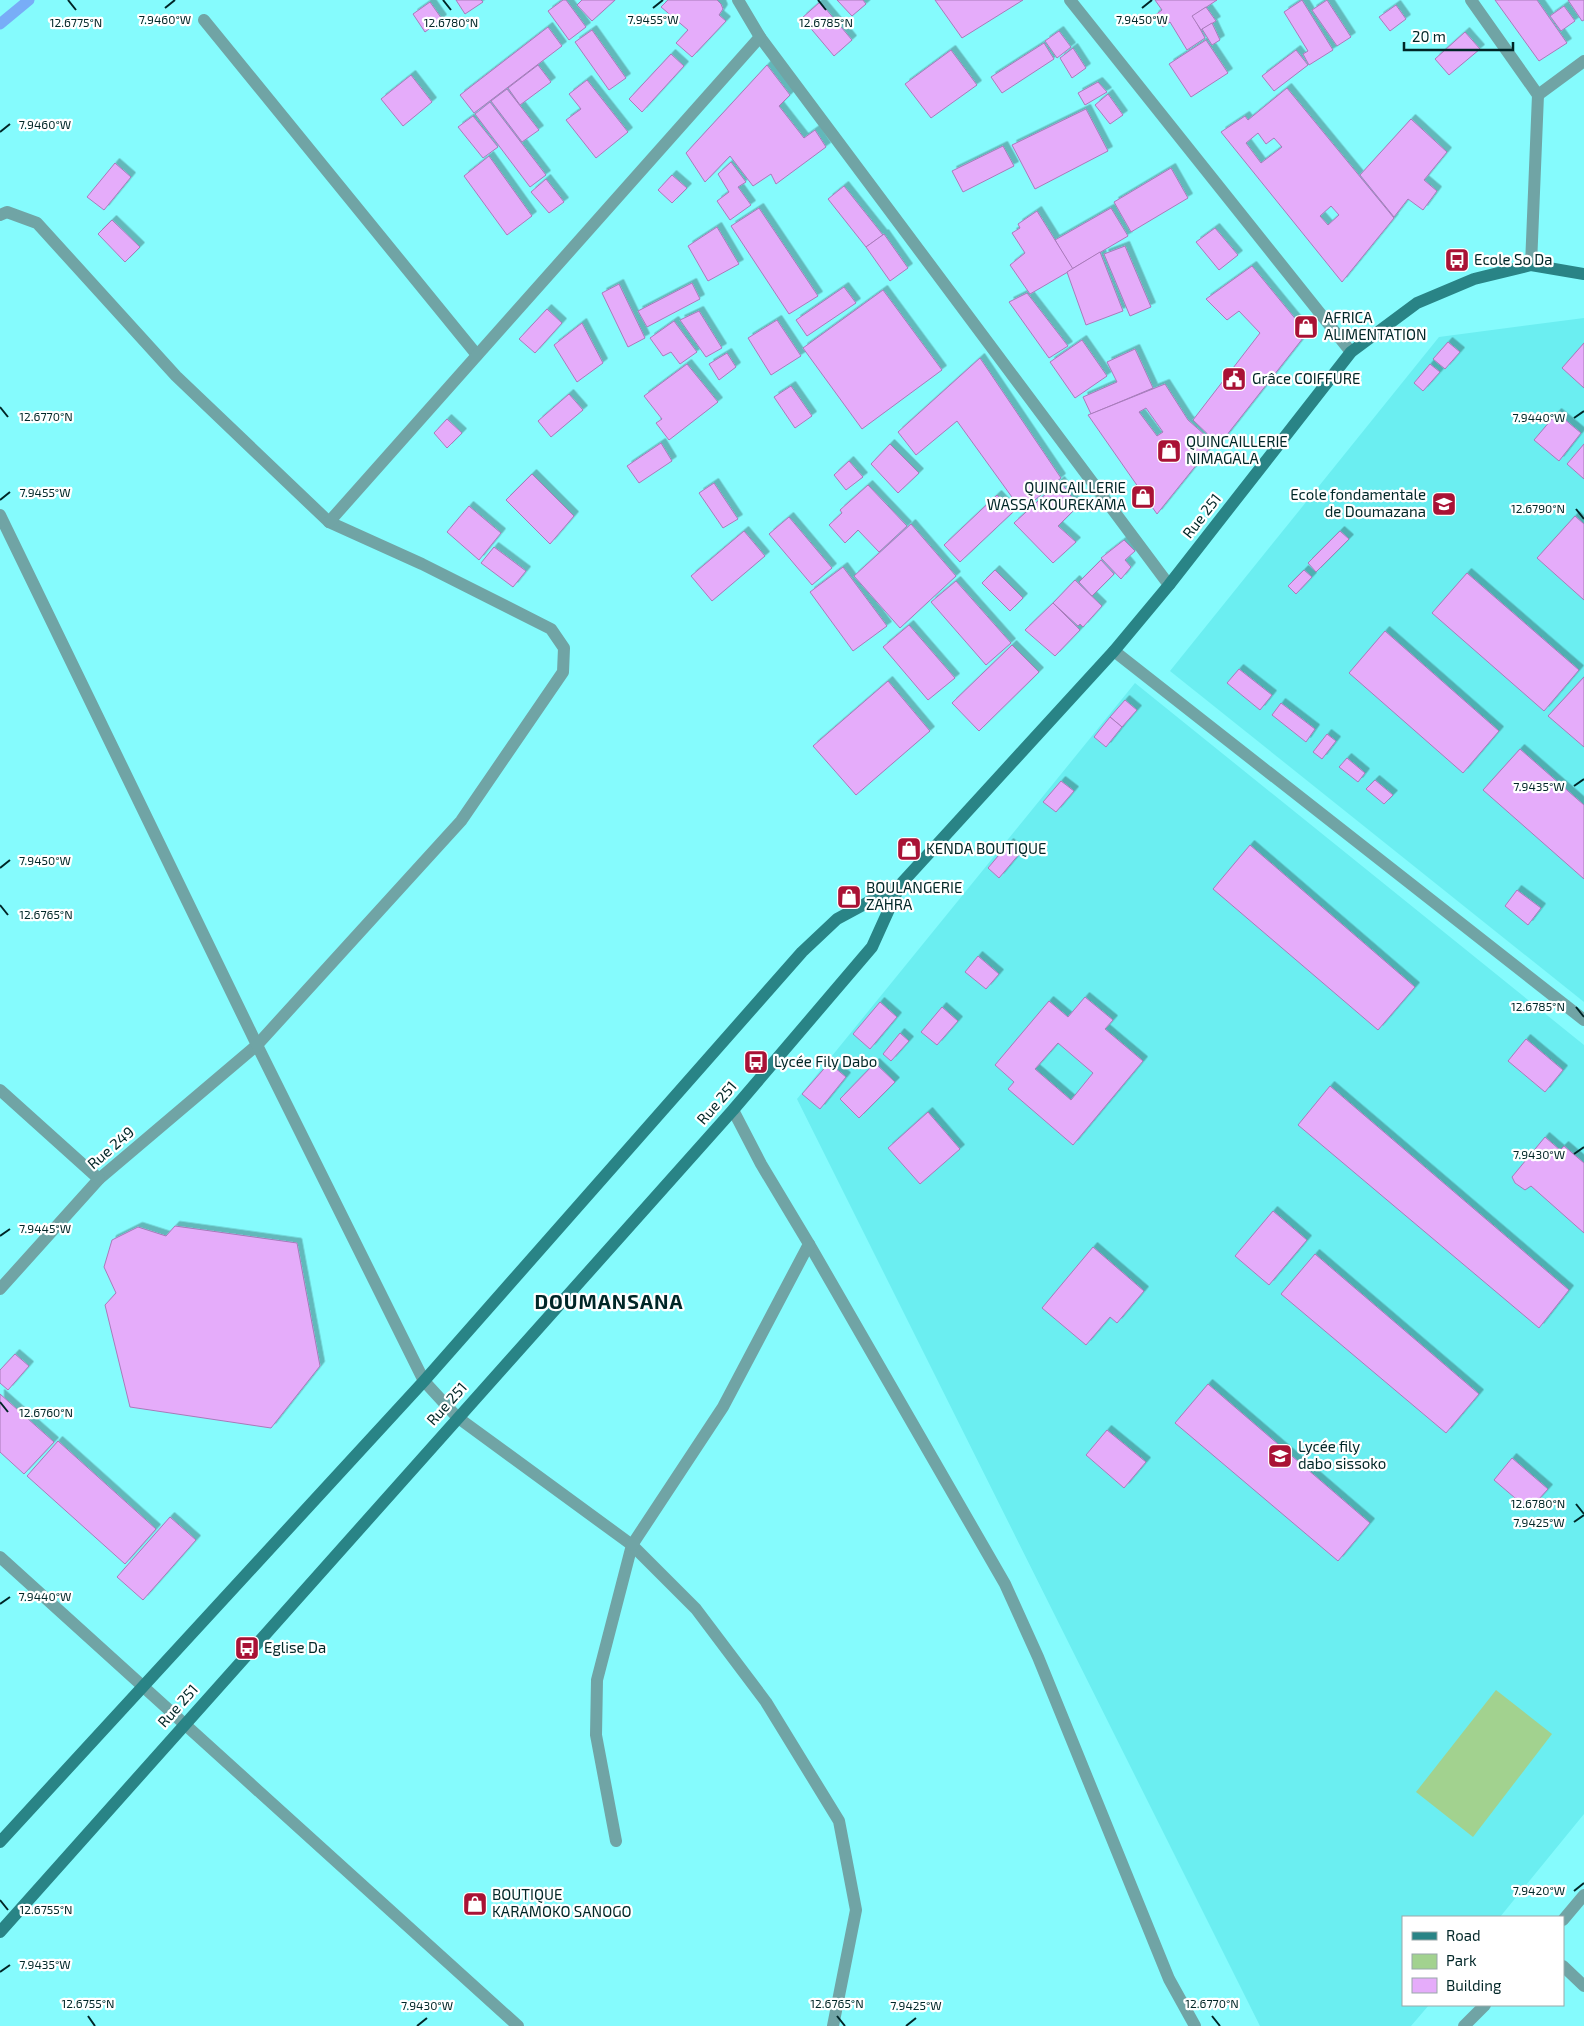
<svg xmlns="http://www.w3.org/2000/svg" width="1584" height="2026" viewBox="0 0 1584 2026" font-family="'Exo 2',sans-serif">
	<defs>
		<filter id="shadow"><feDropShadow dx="4.5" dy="-4.5" stdDeviation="0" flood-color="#0004"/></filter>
	</defs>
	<rect width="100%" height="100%" fill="#85fbfd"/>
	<g fill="#6beef1">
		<path d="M1584,318v684l-414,-331 269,-334z"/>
		<path d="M1135,683l449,362v769l-84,103h-97v88h26l-18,21h-151l-463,-927z"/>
	</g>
	<path fill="#a2d28f" d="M1496,1690l56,44 -79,103 -57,-45z"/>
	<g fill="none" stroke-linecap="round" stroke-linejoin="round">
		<path stroke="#78adf7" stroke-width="11" d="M0,24l29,-24"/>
	</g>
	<g fill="#e5acfa" stroke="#a97aba" fill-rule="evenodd" filter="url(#shadow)">
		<path d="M456,0h25l2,2 -18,12z"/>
		<path d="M563,0h3l20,27 -17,13 -21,-29z"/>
		<path d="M582,0h33l-23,21 -15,-16z"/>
		<path d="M668,0h49l4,4 2,5 -4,6 7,6 -34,36 -16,-14 12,-13 -27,-23z"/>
		<path d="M837,0h26l3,4 -14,12z"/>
		<path d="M935,0h88l-61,38z"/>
		<path d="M1155,0h62l-24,16 12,22 -18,12 -17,-28 -7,5 -9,-11 8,-6z"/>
		<path d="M1302,0l31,50 -24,15 -6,-11 5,-3 -24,-39z"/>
		<path d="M1327,0l24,37 -14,9 -25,-36z"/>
		<path d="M1495,0h42l30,43 -28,18z"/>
		<path d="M1568,0h16v20l-2,1z"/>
		<path d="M430,2l12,17 -17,13 -12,-18z"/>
		<path d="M820,2l32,38 -18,16 -32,-38z"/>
		<path d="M1396,5l10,14 -16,12 -11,-14z"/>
		<path d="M1564,6l11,15 -14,10 -11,-15z"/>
		<path d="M1206,7l10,14 -15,9 -9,-14z"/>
		<path d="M1212,23l8,17 -8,5 -10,-16z"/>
		<path d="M548,27l14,19 -88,67 -14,-18z"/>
		<path d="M592,30l34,48 -17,12 -34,-48z"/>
		<path d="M1059,31l12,16 -14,11 -12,-17z"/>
		<path d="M1465,32l15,17 -31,26 -14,-16z"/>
		<path d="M1206,40l22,33 -37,24 -22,-33z"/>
		<path d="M1044,43l10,16 -52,34 -11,-16z"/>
		<path d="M1073,48l13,20 -14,10 -12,-20z"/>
		<path d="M951,50l26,35 -46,33 -26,-34z"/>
		<path d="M1296,50l12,15 -34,26 -12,-15z"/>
		<path d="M671,54l13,12 -42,46 -13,-13z"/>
		<path d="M538,65l13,17 -31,23 -12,-17z"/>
		<path d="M767,65l23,30 -11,11 25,32 11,-8 11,17 -50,37 -5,-10 -18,12 -23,-30 -25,26 -19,-29z"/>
		<path d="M411,75l21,27 -29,24 -22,-27z"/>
		<path d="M587,80l41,52 -32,26 -30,-38 15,-11 -12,-15z"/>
		<path d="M1098,82l9,10 -22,13 -7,-12z"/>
		<path d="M1287,88l107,130 -52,64 -121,-150 24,-16 3,4zM1258,133l8,11 8,-6 8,9 -21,16 -15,-20zM1331,206l8,9 -11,10 -8,-9z"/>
		<path d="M507,89l32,41 -17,12 -31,-41z"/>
		<path d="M1108,94l15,21 -13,9 -15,-19z"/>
		<path d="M490,102l56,73 -16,12 -55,-73z"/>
		<path d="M1086,109l22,42 -73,38 -23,-44z"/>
		<path d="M473,116l25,31 -15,11 -25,-31z"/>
		<path d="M1411,119l36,33 -23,28 13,11 -14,19 -15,-11 -14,18 -34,-42z"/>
		<path d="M1003,146l11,20 -51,26 -11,-21z"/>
		<path d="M489,156l43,60 -25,19 -43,-59z"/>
		<path d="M731,162l15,20 -8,5 13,18 -21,15 -13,-19 12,-9 -11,-18z"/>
		<path d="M115,163l16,14 -27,33 -17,-13z"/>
		<path d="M1171,168l17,30 -57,34 -17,-30z"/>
		<path d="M672,175l15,13 -15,15 -14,-13z"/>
		<path d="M546,179l18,23 -15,11 -18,-21z"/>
		<path d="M844,186l39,49 -17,12 -38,-48z"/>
		<path d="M759,208l59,88 -29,18 -58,-88z"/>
		<path d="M1111,208l17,28 -56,33 -17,-29z"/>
		<path d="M1037,211l36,58 -43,25 -20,-29 15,-12 -13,-20 8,-5 -2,-4z"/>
		<path d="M112,220l28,27 -15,15 -27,-28z"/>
		<path d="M717,227l22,37 -31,17 -20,-35z"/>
		<path d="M1215,228l23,27 -19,15 -23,-28z"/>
		<path d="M884,234l24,34 -18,13 -24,-34z"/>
		<path d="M1125,246l26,61 -21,9 -26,-62z"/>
		<path d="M1100,252l23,59 -37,14 -19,-53z"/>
		<path d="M1252,266l55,67 -88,112 -26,-25 67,-87 -21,-22 -12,9 -21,-21z"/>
		<path d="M692,283l8,16 -53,28 -9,-16z"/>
		<path d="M619,284l26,54 -17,9 -26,-54z"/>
		<path d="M844,287l12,16 -49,33 -11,-16z"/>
		<path d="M883,290l59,80 -80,59 -59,-81z"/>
		<path d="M1027,293l41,53 -19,12 -40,-56z"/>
		<path d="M547,309l15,14 -27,30 -16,-14z"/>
		<path d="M699,311l23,37 -16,9 -26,-37z"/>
		<path d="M777,320l24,36 -30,19 -23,-37z"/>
		<path d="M674,321l23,31 -17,12 -9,-12 -8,4 -13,-18z"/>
		<path d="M582,323l21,40 -26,19 -23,-37z"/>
		<path d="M1082,340l25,36 -32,22 -25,-36z"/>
		<path d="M1448,342l12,10 -15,17 -12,-10z"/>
		<path d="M1584,343v45l-22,-20z"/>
		<path d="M1135,349l18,39 -62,26 -8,-17 34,-15 -10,-20z"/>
		<path d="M727,353l9,14 -17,13 -10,-16z"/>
		<path d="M980,358l81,120 -39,33 -65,-90 -41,34 -18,-23z"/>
		<path d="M687,364l31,38 -49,38 -13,-17 6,-4 -18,-23z"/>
		<path d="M1430,364l10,8 -17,19 -9,-8z"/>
		<path d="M1165,384l23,36 26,23 -57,71 -69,-99zM1146,408l17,24 -6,4 -18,-24z"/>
		<path d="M791,386l21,30 -17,12 -21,-31z"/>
		<path d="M569,394l14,16 -32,27 -13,-16z"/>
		<path d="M1557,413l24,20 -22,28 -25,-21z"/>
		<path d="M447,419l15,14 -15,15 -13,-15z"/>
		<path d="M661,443l11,18 -33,22 -12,-17z"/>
		<path d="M890,444l29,29 -21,20 -27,-29z"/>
		<path d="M1584,444v35l-17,-15z"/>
		<path d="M849,461l14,16 -17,13 -12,-15z"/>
		<path d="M532,474l42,42 -24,28 -44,-44z"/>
		<path d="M1060,481l18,25 -20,20 18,16 -23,21 -39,-40z"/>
		<path d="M714,483l24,36 -15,9 -24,-35z"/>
		<path d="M868,485l39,41 -28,26 -21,-22 -13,13 -16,-18 13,-12 -2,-3z"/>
		<path d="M997,495l16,17 -53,50 -16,-17z"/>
		<path d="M469,506l32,27 -22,27 -32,-28z"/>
		<path d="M1575,516l9,8v76l-47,-42z"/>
		<path d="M789,517l43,51 -20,17 -43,-51z"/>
		<path d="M911,524l45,52 -56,52 -46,-52z"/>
		<path d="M744,531l21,25 -53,45 -21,-25z"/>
		<path d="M1340,531l9,8 -33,33 -8,-9z"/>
		<path d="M1124,540l11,11 -10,9 6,7 -10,12 -20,-21z"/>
		<path d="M494,547l32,24 -13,16 -32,-24z"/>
		<path d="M1101,560l13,14 -22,22 -13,-14z"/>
		<path d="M843,567l44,59 -34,25 -43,-59z"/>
		<path d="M995,570l28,28 -13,13 -28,-28z"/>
		<path d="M1304,570l8,7 -16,17 -8,-8z"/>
		<path d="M1467,573l112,97 -35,41 -112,-98z"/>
		<path d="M1075,580l27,26 -19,21 -3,-3 -2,2 -25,-23z"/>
		<path d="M956,581l55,62 -25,22 -55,-63z"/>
		<path d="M1053,603l27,27 -25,26 -30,-26z"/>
		<path d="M909,625l46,53 -27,22 -45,-53z"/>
		<path d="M1385,631l114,100 -36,42 -114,-100z"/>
		<path d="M1012,645l27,27 -60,59 -27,-28z"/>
		<path d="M1239,669l33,26 -12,15 -33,-27z"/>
		<path d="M1584,677v70l-36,-31z"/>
		<path d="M888,681l42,50 -74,64 -43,-49z"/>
		<path d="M1125,700l12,10 -15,17 -12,-10z"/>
		<path d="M1281,703l34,26 -9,13 -34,-27z"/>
		<path d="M1110,717l12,10 -16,20 -12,-10z"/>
		<path d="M1327,734l9,7 -14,18 -9,-7z"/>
		<path d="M1520,749l64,56v74l-101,-89z"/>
		<path d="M1347,758l18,15 -7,9 -19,-15z"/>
		<path d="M1375,780l18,15 -9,9 -18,-15z"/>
		<path d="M1061,781l13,10 -18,21 -13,-10z"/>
		<path d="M1009,843l11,10 -21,25 -11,-10z"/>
		<path d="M1250,845l165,142 -37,43 -165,-141z"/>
		<path d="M1517,890l24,18 -13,17 -23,-19z"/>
		<path d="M978,956l21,18 -13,15 -21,-17z"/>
		<path d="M1085,997l28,23 -8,9 38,32 -70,84 -65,-56 6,-7 -19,-17 54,-64 19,16zM1058,1043l35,30 -22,27 -36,-31z"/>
		<path d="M880,1002l17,15 -27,32 -17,-15z"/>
		<path d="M942,1007l16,14 -21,24 -16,-13z"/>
		<path d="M900,1033l9,8 -18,20 -8,-7z"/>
		<path d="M1526,1039l37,31 -18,22 -37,-31z"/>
		<path d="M829,1063l17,14 -26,32 -18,-15z"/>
		<path d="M875,1063l20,19 -36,36 -19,-19z"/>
		<path d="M1330,1086l239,204 -30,38 -241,-203z"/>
		<path d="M928,1112l32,37 -40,35 -32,-36z"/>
		<path d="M1545,1137l15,13 4,-4 20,17v70l-53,-47 -6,4 -10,-7 -3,-6z"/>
		<path d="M1273,1211l34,29 -38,45 -34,-29z"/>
		<path d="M175,1226l122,17 23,123 -49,62 -141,-21 -25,-102 11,-12 -12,-26 8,-27 26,-13 28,9z"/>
		<path d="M1093,1247l51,44 -27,32 -7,-6 -24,28 -44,-37z"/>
		<path d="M1315,1254l164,140 -33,39 -165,-139z"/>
		<path d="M15,1354l14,12 -21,24 -8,-7v-13z"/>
		<path d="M1208,1384l162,139 -32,38 -163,-138z"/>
		<path d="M0,1394l54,48 -30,32 -24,-22z"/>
		<path d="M1107,1430l39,32 -22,26 -38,-33z"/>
		<path d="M58,1441l98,88 -31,35 -98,-88z"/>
		<path d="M1512,1458l36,31 -19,21 -35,-30z"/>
		<path d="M170,1517l26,23 -53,60 -26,-23z"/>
	</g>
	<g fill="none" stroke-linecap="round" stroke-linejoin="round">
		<path stroke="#70a4a5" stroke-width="12" d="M616,1841l-20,-106 1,-55 35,-135"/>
		<g stroke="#70a4a5" stroke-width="12">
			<path d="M738,0l22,37 409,548"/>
			<path d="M1070,0l281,352"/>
			<path d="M1471,0l67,95 -7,170"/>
			<path d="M204,20l273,335"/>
			<path d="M1538,95l46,-34"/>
			<path d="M0,215l7,-3 30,11 139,153 153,146 93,42 129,65 13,19 -1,24 -102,149 -204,224 -158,134 -99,110"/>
			<path d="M329,522l431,-485"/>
			<path d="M1114,651l470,369"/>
			<path d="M0,1090l99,89"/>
			<path d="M809,1244l196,340 33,73 131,322 26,47"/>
			<path d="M424,1381l33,36 175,128 64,64 70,93 73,119 17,89 -23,116"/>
			<path d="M632,1545l91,-138 86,-163 -48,-80 -28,-54"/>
			<path d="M0,1557l518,469"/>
			<path d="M1563,1920l21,-25"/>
			<path d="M1563,1966l21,20"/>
			<path d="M1464,2026l21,-21"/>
		</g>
		<path stroke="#70a4a5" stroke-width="12" d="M0,515l257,530 167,336"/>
		<g stroke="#298486" stroke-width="12">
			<path d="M0,1842l424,-461 378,-429 35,-33 63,-34"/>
			<path d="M0,1932l733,-822 139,-163 28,-62 214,-234 55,-66 182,-233 66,-49 57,-24 57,-14 53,9"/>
		</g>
	</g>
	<path fill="none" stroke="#002627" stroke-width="2" d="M68,0l8,10M443,0l8,10M818,0l8,10M165,8l10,-8M653,8l10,-8M1142,8l10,-8M0,132l10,-8M0,407l8,10M1574,418l10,-7M0,500l10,-8M1576,509l8,10M1574,786l10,-7M0,868l10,-8M0,905l8,10M1576,1007l8,10M1574,1154l10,-7M0,1236l10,-7M0,1402l8,10M1576,1504l8,10M1574,1522l10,-7M0,1604l10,-7M1574,1891l10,-8M0,1900l8,10M0,1972l10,-7M88,2016l7,10M837,2016l8,10M1212,2016l8,10M417,2026l10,-8M906,2026l10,-8"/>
	<defs>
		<symbol id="bus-square" viewBox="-11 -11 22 22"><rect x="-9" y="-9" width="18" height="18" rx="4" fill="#a91235" stroke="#fff"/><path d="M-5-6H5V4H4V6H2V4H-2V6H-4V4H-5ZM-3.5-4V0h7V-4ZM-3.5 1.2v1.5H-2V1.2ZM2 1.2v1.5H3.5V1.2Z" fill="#fff"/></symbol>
		<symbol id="shop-square" viewBox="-11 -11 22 22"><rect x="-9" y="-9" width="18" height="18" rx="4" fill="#a91235" stroke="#fff"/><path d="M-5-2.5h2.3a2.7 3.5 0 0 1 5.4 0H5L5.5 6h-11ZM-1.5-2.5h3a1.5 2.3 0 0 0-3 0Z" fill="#fff"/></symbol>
		<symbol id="civic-square" viewBox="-11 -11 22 22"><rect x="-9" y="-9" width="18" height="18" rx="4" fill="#a91235" stroke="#fff"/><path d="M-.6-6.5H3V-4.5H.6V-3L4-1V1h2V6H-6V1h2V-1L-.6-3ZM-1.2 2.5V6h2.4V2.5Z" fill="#fff"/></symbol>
		<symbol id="school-square" viewBox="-11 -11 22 22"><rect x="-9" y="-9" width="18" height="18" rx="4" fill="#a91235" stroke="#fff"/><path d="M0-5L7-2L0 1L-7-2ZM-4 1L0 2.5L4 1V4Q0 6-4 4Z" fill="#fff"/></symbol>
	</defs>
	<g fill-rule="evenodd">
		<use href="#bus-square" x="1443" y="246" width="28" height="28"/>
		<use href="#shop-square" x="1292" y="313" width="28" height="28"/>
		<use href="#civic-square" x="1220" y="365" width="28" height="28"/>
		<use href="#shop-square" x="1155" y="437" width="28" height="28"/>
		<use href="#shop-square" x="1129" y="483" width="28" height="28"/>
		<use href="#school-square" x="1430" y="490" width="28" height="28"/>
		<use href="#shop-square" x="895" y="835" width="28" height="28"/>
		<use href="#shop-square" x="835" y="883" width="28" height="28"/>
		<use href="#bus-square" x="742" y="1048" width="28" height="28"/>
		<use href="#school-square" x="1266" y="1442" width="28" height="28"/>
		<use href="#bus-square" x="233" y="1634" width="28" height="28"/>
		<use href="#shop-square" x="461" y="1890" width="28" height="28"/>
	</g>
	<g text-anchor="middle" stroke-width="4.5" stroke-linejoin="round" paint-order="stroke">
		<g font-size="15" fill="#002627" stroke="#fff" text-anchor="start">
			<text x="1474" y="265">Ecole So Da</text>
			<text x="1324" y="323">AFRICA<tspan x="1324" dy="17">ALIMENTATION</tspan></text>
			<text x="1252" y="384">Grâce COIFFURE</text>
			<text x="1186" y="447">QUINCAILLERIE<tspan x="1186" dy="17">NIMAGALA</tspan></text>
			<text x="1126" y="493" text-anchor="end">QUINCAILLERIE<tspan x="1126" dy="17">WASSA KOUREKAMA</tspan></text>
			<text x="1426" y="500" text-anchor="end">Ecole fondamentale<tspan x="1426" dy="17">de Doumazana</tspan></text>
			<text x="926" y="854">KENDA BOUTIQUE</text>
			<text x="866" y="893">BOULANGERIE<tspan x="866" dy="17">ZAHRA</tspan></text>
			<text x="774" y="1067">Lycée Fily Dabo</text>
			<text x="1298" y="1452">Lycée fily<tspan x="1298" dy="17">dabo sissoko</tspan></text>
			<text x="264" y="1653">Eglise Da</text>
			<text x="492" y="1900">BOUTIQUE<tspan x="492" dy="17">KARAMOKO SANOGO</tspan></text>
		</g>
		<g font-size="15" fill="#002627" stroke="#fff">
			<text transform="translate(1202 516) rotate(-52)" y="5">Rue 251</text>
			<text transform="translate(717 1103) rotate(-49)" y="5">Rue 251</text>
			<text transform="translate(111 1148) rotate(-41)" y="5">Rue 249</text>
			<text transform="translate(447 1404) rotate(-48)" y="5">Rue 251</text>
			<text transform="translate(178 1706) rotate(-48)" y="5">Rue 251</text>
		</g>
		<g font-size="20" font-weight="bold" letter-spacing="1" fill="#002627" stroke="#fff">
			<text x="609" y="1309">DOUMANSANA</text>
		</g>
	</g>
	<g font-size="12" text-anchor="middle" fill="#002627" stroke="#fff" stroke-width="4.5" stroke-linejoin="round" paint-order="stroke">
		<text x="165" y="24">7.9460°W</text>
		<text x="653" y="24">7.9455°W</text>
		<text x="1142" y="24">7.9450°W</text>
		<text x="76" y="27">12.6775°N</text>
		<text x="451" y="27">12.6780°N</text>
		<text x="826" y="27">12.6785°N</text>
		<text x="45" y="129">7.9460°W</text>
		<text x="46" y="421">12.6770°N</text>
		<text x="1539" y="422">7.9440°W</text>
		<text x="45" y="497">7.9455°W</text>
		<text x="1538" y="513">12.6790°N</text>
		<text x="1539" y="791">7.9435°W</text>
		<text x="45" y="865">7.9450°W</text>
		<text x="46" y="919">12.6765°N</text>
		<text x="1538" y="1011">12.6785°N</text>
		<text x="1539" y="1159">7.9430°W</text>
		<text x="45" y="1233">7.9445°W</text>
		<text x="46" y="1417">12.6760°N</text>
		<text x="1538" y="1508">12.6780°N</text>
		<text x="1539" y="1527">7.9425°W</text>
		<text x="45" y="1601">7.9440°W</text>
		<text x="1539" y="1895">7.9420°W</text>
		<text x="46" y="1914">12.6755°N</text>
		<text x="45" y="1969">7.9435°W</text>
		<text x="88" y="2008">12.6755°N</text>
		<text x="837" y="2008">12.6765°N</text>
		<text x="1212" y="2008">12.6770°N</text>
		<text x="427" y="2010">7.9430°W</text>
		<text x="916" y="2010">7.9425°W</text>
	</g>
	<rect x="1402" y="1916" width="162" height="90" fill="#ffffff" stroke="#99a8a9"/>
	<rect x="1412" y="1932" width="25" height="8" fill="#298486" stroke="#99a8a9"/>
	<text x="1446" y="1941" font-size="15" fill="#002627">Road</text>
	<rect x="1412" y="1954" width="25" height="15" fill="#a2d28f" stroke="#99a8a9"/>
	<text x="1446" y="1966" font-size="15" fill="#002627">Park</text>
	<rect x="1412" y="1978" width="25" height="15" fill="#e5acfa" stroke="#99a8a9"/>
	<text x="1446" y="1991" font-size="15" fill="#002627">Building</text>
	<path d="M1404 42v8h109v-8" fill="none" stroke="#002627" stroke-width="2.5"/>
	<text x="1412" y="42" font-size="15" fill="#002627" stroke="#ffffff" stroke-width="4" paint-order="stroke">20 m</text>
</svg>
